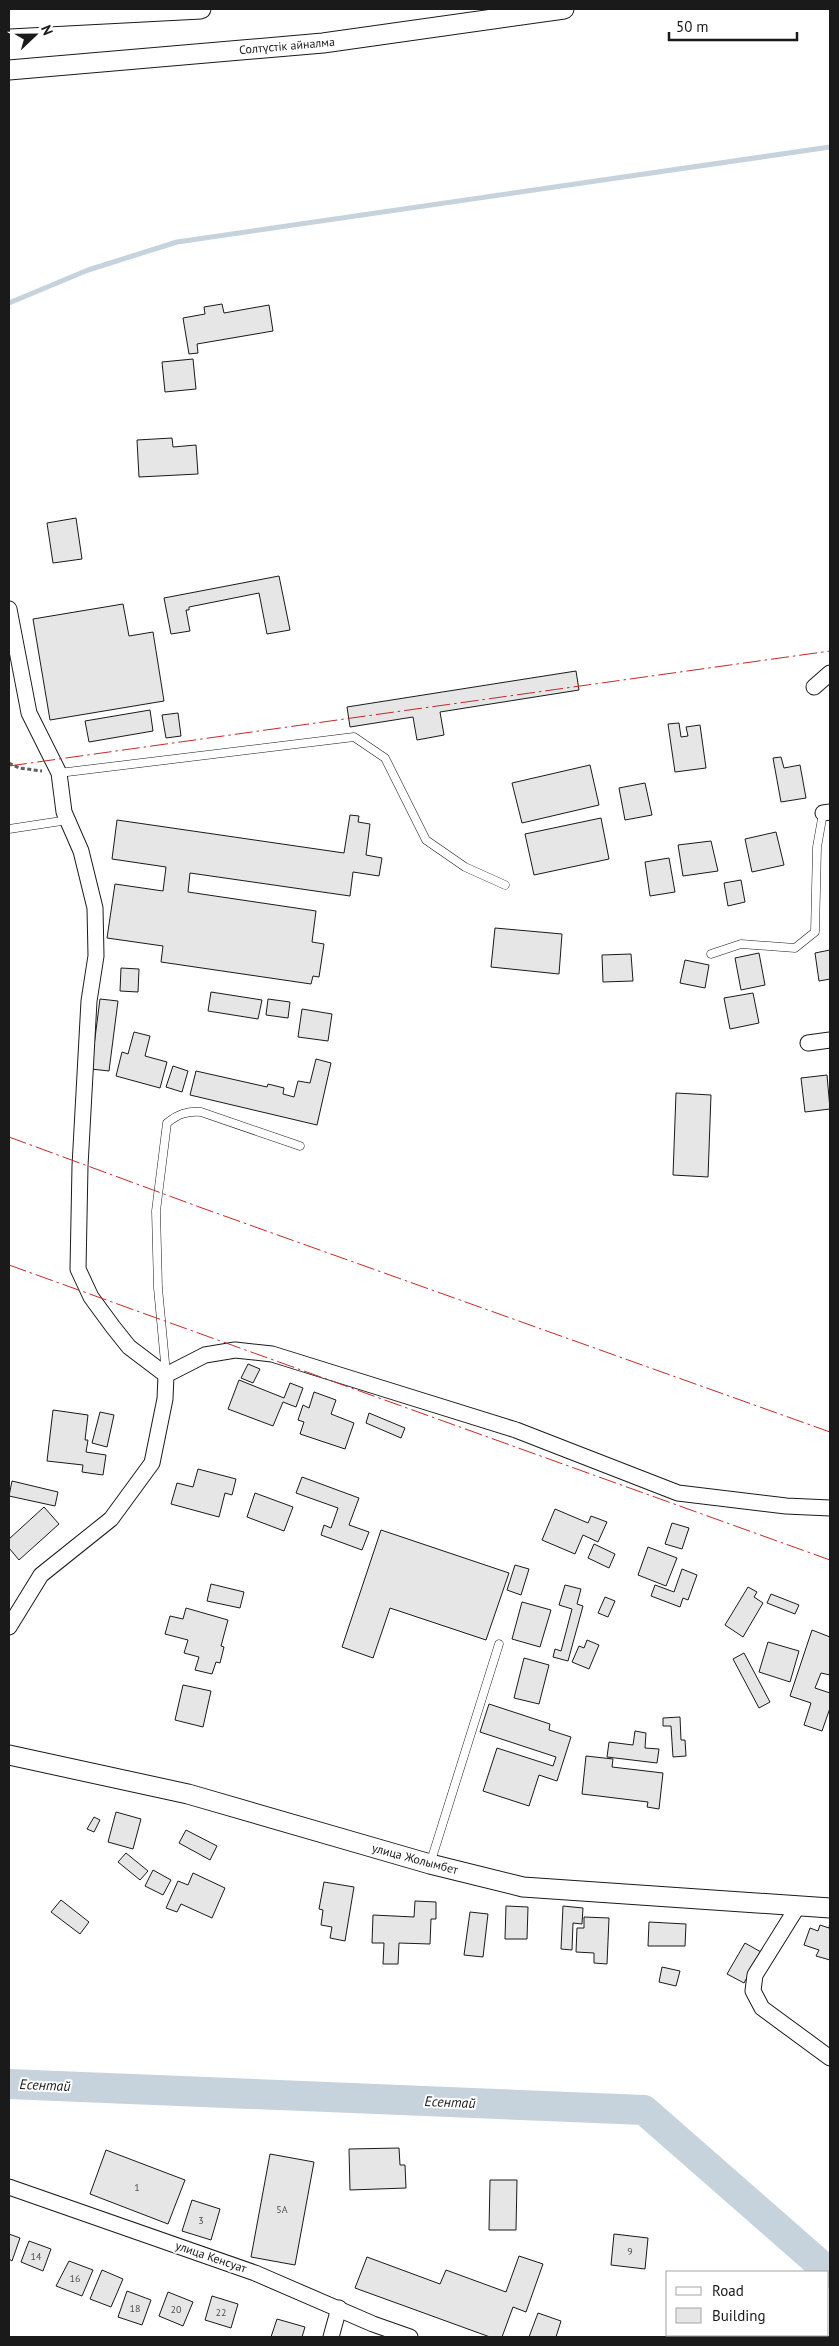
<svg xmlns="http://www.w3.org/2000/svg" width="839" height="2346" viewBox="0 0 839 2346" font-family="'PT Sans',sans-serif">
	<rect width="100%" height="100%" fill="#fff"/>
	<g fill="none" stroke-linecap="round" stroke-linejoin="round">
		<path stroke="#c6d2dc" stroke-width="5" d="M9,303l79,-33 89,-28 653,-95"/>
		<path stroke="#c6d2dc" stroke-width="30" d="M9,2084l635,26 186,163"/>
	</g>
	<g fill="#e6e6e6" stroke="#1a1a1a">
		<path d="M222,304l2,9 45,-8 4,26 -76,13 1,9 -9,1 -6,-36 22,-4 -1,-7z"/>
		<path d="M193,359l3,30 -31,3 -3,-30z"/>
		<path d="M172,438l1,9 23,-2 2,29 -59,3 -2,-37z"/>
		<path d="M76,518l6,41 -29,4 -6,-40z"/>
		<path d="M279,576l11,54 -23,4 -8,-41 -70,14v3h-3l4,21 -19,3 -7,-36z"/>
		<path d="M123,604l6,32 24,-4 11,69 -114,19 -17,-101z"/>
		<path d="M576,671l3,19 -139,22 4,23 -27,5 -4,-23 -63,10 -3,-20z"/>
		<path d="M150,710l3,21 -64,11 -4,-21z"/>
		<path d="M178,713l3,23 -15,2 -4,-23z"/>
		<path d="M679,723l2,14 7,-1 -2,-9 14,-2 6,43 -31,4 -7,-48z"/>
		<path d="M781,757l3,11 16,-3 6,33 -25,4 -8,-44z"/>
		<path d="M590,765l9,40 -77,18 -10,-40z"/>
		<path d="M645,783l7,32 -27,5 -6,-32z"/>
		<path d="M350,815l9,1 -1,6 12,2 -4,31 16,3 -3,18 -26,-4 -3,24 -160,-23 -2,19 128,19 -4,31 12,2 -5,33 -6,-1 -2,8 -150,-22 2,-16 -56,-8 8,-54 48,7 3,-24 -54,-8 5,-39 227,33z"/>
		<path d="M601,818l8,41 -75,16 -9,-41z"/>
		<path d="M776,832l8,33 -32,7 -7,-33z"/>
		<path d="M711,841l7,30 -35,5 -5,-31z"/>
		<path d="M669,858l6,34 -25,4 -5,-34z"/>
		<path d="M741,880l4,22 -17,4 -4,-23z"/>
		<path d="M495,928l67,6 -3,40 -68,-7z"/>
		<path d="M830,950v29l-11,2 -4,-28z"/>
		<path d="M759,953l6,32 -24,5 -6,-32z"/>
		<path d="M631,954l2,27 -30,1 -1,-27z"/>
		<path d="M685,960l24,5 -4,23 -25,-5z"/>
		<path d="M121,968l18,1 -1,23 -18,-1z"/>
		<path d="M211,992l51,8 -4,19 -50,-8z"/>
		<path d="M753,993l6,30 -29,6 -6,-31z"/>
		<path d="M100,999l18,2 -9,70 -18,-2z"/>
		<path d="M268,999l22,3 -2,16 -22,-3z"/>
		<path d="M302,1009l30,5 -4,27 -30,-4z"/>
		<path d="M134,1032l16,4 -5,20 22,6 -7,26 -44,-12 6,-24 6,2z"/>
		<path d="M316,1059l15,4 -14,62 -127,-30 6,-24 71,16 1,-3 16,4 -1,6 11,3 4,-16 12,2z"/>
		<path d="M173,1066l15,5 -6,21 -16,-5z"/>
		<path d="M827,1075l3,34 -25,3 -4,-34z"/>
		<path d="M676,1093l35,2 -3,82 -35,-2z"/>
		<path d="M248,1364l12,5 -7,14 -12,-5z"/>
		<path d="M239,1380l45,18 6,-15 13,5 -7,19 -13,-5 -10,24 -45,-17z"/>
		<path d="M314,1392l22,8 -5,14 23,9 -9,26 -45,-15 4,-12 -6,-2 5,-15 6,3z"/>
		<path d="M53,1410l35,5 -3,25h3l-2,12 20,3 -3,20 -21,-3 1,-7 -36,-4z"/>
		<path d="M100,1412l14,3 -7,32 -15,-4z"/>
		<path d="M369,1413l36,15 -4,10 -35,-15z"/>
		<path d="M198,1469l38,10 -4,16 -7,-2 -6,24 -48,-13 6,-21 16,4z"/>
		<path d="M302,1477l57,21 -10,27 20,7 -7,18 -41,-15 3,-10 7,3 7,-20 -42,-15z"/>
		<path d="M12,1481l46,11 -3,14 -46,-10z"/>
		<path d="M255,1493l38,14 -9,24 -37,-14z"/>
		<path d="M44,1507l15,17 -40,36 -10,-12v-9z"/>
		<path d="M555,1509l33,14 3,-7 16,6 -9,20 -15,-7 -8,19 -33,-14z"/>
		<path d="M672,1523l17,5 -7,21 -17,-5z"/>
		<path d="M381,1530l128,43 -23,67 -96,-32 -17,50 -31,-11z"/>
		<path d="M594,1544l21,10 -6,14 -21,-10z"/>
		<path d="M648,1547l29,11 -11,28 -28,-11z"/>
		<path d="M515,1565l14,4 -8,26 -14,-5z"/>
		<path d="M682,1569l15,6 -9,25 -5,-2 -3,9 -29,-11 4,-11 19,7z"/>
		<path d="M211,1584l33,8 -4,16 -33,-7z"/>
		<path d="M565,1585l16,4 -4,15 6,2 -15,55 -15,-4 2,-8 6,2 11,-42 -13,-4z"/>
		<path d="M748,1587l9,5 -3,5 9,6 -20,34 -18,-12z"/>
		<path d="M771,1594l28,11 -4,9 -28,-11z"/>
		<path d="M605,1597l10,4 -7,16 -10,-4z"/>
		<path d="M522,1602l29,8 -11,37 -28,-8z"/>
		<path d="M186,1608l42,12 -7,26 3,1 -4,16 -4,-1 -4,12 -17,-4 4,-13 -15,-4 4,-13 -23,-6 5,-18 13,3z"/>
		<path d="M812,1630l18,7v38l-9,-2 -6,15 15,5v15l-8,23 -18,-6 7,-22 -21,-7z"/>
		<path d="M587,1640l12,5 -10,24 -17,-7 7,-16 5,2z"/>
		<path d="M768,1642l31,9 -9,31 -31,-10z"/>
		<path d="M744,1653l26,49 -11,6 -26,-49z"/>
		<path d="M524,1658l25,7 -10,39 -25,-6z"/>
		<path d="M183,1685l28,6 -8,36 -28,-7z"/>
		<path d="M489,1704l61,20 -1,6 22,7 -14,44 -18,-6 -10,31 -46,-15 14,-43 56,18 3,-9 -76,-25z"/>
		<path d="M680,1717l1,23h4l1,16 -13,1 -2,-31h-8v-8z"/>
		<path d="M635,1731l11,2 -1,15 14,1 -2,14 -50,-6 2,-15 24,3z"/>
		<path d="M586,1756l27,3 -1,8 51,6 -4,36 -12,-2 1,-5 -66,-8z"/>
		<path d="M116,1812l25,7 -8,30 -25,-7z"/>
		<path d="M94,1817l6,3 -6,12 -7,-3z"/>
		<path d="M186,1830l31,16 -7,14 -31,-17z"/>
		<path d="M126,1853l22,18 -8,9 -22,-18z"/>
		<path d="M153,1870l18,10 -8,15 -18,-9z"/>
		<path d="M193,1873l32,15 -13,30 -31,-14 -4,8 -11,-4 12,-27 10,4z"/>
		<path d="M324,1882l30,5 -9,54 -15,-3 2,-11 -11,-2 2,-15 -4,-1z"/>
		<path d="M61,1900l28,22 -9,12 -29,-22z"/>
		<path d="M415,1901l21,1v17h-5l-1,25 -31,-1 -1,21h-15l1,-21h-12l1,-28 41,2z"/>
		<path d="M506,1906l22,1 -1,32h-22z"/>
		<path d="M563,1906l20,2 -1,16 -9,-1 -1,27 -11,-1z"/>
		<path d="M470,1912l18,2 -5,43 -19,-2z"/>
		<path d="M584,1917l25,1 -2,46 -13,-1v-10l-18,-1 1,-24h7z"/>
		<path d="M649,1922l37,2 -1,22h-37z"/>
		<path d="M830,1922v38l-14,-4 3,-6 -15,-5 6,-17 8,3 2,-6 9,3z"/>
		<path d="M745,1943l16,9 -17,31 -17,-9z"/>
		<path d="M662,1967l18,4 -4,15 -17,-4z"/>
		<path d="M399,2148l1,17h5l1,23 -56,2 -1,-41z"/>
		<path d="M106,2150l79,30 -17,44 -78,-30z"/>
		<path d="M270,2154l44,8 -19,103 -44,-8z"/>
		<path d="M490,2180h27l-1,50h-27z"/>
		<path d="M192,2200l28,9 -9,31 -29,-9z"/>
		<path d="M9,2234l11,4 -8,23 -3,-2z"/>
		<path d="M614,2234l34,4 -3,31 -34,-4z"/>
		<path d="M29,2241l22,8 -8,22 -22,-9z"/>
		<path d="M519,2256l24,8 -17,48 -13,-5 -11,30h-12l-135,-49 12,-31 73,27 6,-14 60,22z"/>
		<path d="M69,2261l24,9 -11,26 -26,-10z"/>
		<path d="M102,2270l21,9 -12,28 -21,-8z"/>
		<path d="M127,2291l24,9 -9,25 -24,-8z"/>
		<path d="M168,2292l25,10 -10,24 -24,-10z"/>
		<path d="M212,2296l26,8 -7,24 -26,-8z"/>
		<path d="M538,2313l23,8 -5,16h-27z"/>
		<path d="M277,2319l28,8 -3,10h-31z"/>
	</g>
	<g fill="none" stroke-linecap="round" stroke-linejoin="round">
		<defs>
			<g id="service">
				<path d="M59,773l295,-36 31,21 41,82 39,27 40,18"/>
				<path d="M9,829l59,-9"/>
				<path d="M711,954l30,-10 54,4 20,-16 2,-85 6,-34"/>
				<path d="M166,1373l-8,-85 -2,-77 11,-88c11,-9 20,-12 34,-11l99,34"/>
				<path d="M430,1864l69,-220"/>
			</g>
			<g id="minor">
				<path d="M9,609l20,104 30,60 5,39 17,39 14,57 1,48 -7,45 -9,165 -2,103 13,28 22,30 16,20 37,28"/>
				<path d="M814,687l16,-14"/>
				<path d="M823,813l7,-1"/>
				<path d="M808,1043l22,-3"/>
				<path d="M9,1627l32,-52 70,-56 41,-56 13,-64 1,-24 39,-20 30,-5 37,4 244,76 162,63 108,13 44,2"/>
				<path d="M798,1906l-43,69 -2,16 9,17 68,50"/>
				<path d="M9,2187l246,86 118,51 37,13"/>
				<path d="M708,2335l2,2"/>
				<path d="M331,2337l8,-29"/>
			</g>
			<g id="tertiary">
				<path d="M9,19l192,-10"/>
				<path d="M9,70l314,-27 241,-34"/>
				<path d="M9,1755l179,39 242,70 93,23 307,21"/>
			</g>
		</defs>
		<use href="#service" stroke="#1a1a1a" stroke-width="9"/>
		<use href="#minor" stroke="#1a1a1a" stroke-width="17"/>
		<use href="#tertiary" stroke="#1a1a1a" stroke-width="21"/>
		<path stroke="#5f5f5f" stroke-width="3" stroke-dasharray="4 2.5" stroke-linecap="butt" d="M9,763l10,5 23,3"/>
		<use href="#service" stroke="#fff" stroke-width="8"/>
		<use href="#minor" stroke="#fff" stroke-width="15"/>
		<use href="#tertiary" stroke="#fff" stroke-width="19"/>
		<g stroke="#c62828" stroke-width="1" stroke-dasharray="18 4 2.5 4" stroke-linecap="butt">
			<path d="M9,766l821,-115"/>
			<path d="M9,1137l193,71 628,224"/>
			<path d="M9,1265l821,295"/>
		</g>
	</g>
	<g text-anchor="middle" stroke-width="4" stroke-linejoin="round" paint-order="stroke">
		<g font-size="10" fill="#4d4d4d">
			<text x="137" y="2191">1</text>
			<text x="282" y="2213">5А</text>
			<text x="201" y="2224">3</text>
			<text x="630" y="2255">9</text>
			<text x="36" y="2260">14</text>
			<text x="75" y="2282">16</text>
			<text x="135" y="2312">18</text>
			<text x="176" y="2313">20</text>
			<text x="221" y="2316">22</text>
		</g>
		<g font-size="12" fill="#1a1a1a" stroke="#fff">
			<text transform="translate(287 46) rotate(-5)" y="4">Солтүстік айналма</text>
			<text transform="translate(415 1859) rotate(15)" y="4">улица Жолымбет</text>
			<text transform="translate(211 2257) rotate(19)" y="4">улица Кенсуат</text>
		</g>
		<g font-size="14" font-style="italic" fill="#1a1a1a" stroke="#fff">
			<text transform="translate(45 2085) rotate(2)" y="5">Есентай</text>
			<text transform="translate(450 2102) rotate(2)" y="5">Есентай</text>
		</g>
	</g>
	<rect width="839" height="2346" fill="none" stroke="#1a1a1a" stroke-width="20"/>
	<rect x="666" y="2271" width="162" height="65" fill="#ffffff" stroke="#a3a3a3"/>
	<rect x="676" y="2287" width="25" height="8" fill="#ffffff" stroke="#a3a3a3"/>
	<text x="712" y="2296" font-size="15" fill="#1a1a1a">Road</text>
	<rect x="676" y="2308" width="25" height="15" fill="#e6e6e6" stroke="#a3a3a3"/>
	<text x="712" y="2321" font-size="15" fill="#1a1a1a">Building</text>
	<g transform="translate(35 35) rotate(68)" stroke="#ffffff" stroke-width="4" paint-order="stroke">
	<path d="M0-4L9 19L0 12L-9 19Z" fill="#1a1a1a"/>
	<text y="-8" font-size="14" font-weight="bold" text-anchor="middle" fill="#1a1a1a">N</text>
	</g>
	<path d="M669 32v8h128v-8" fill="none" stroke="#1a1a1a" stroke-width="2.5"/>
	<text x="676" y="32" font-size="15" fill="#1a1a1a" stroke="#ffffff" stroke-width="4" paint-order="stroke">50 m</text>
</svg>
